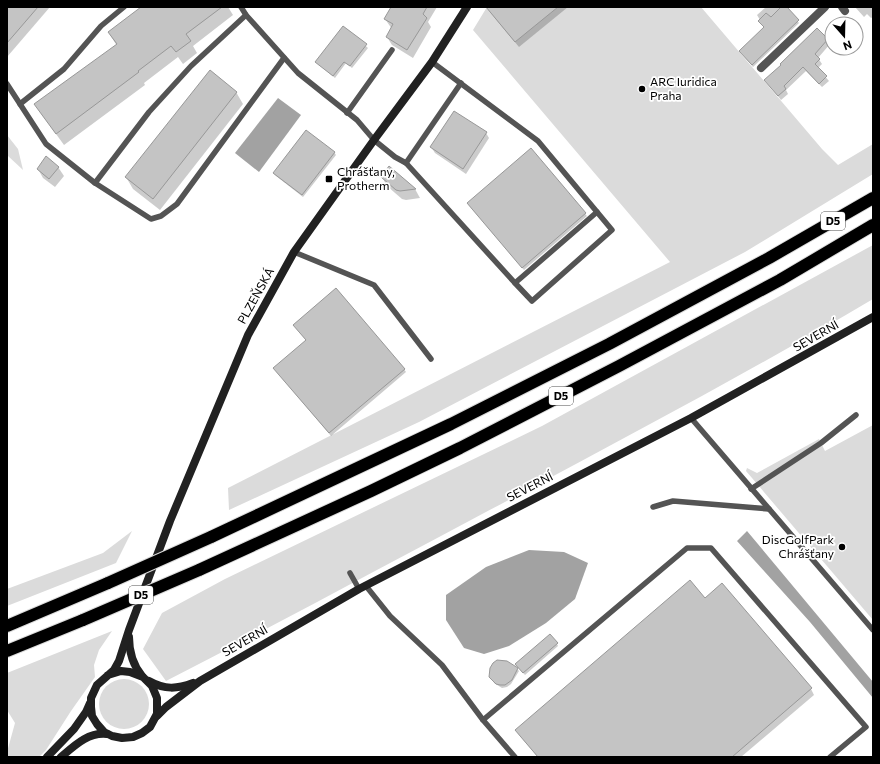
<svg xmlns="http://www.w3.org/2000/svg" width="880" height="764" viewBox="0 0 880 764" font-family="Commissioner,sans-serif">
	<rect width="100%" height="100%" fill="#fff"/>
	<g fill="#dbdbdb">
		<path d="M487,7h214l121,142 16,16 35,-21v30l-128,78 -326,170 -190,88 -1,-22 442,-226 -197,-232z"/>
		<path d="M7,135l11,14 5,21 -16,-15z"/>
		<path d="M873,245v54c-117,69 -237,133 -357,197 -117,62 -233,125 -350,185l-23,-32 19,-36 63,-34 317,-153z"/>
		<path d="M873,425v195l-127,-149 1,-3 10,5 62,-34 6,12z"/>
		<path d="M132,531l-16,32 -109,43v-17l96,-36z"/>
		<path d="M112,631l-13,19 -5,15 1,12 -24,34 -25,39 -7,7h-32v-5l8,-29 -8,-13v-37z"/>
		<circle cx="124" cy="704" r="25"/>
	</g>
	<g fill="#a2a2a2">
		<path d="M278,98l23,17 -42,57 -24,-19z"/>
		<path d="M747,531l126,151v16l-63,-76 -73,-81z"/>
		<path d="M529,550l35,2 24,11 -13,36 -29,24 -37,23 -25,8 -20,-6 -18,-28v-25l40,-28z"/>
	</g>
	<g fill="#0003">
		<path d="M7,7h43l-43,50z"/>
		<path d="M143,7h85l5,8 -40,31 4,7 -14,11 -5,-7 -34,26 1,2 -81,60 -21,-29 -7,-11 81,-59 -8,-13z"/>
		<path d="M392,7h45l-9,15 3,5 -18,31 -21,-13 -5,-8 5,-8 -7,-10z"/>
		<path d="M494,7h74l-49,40 -24,-29 -4,-6z"/>
		<path d="M766,7h19l14,16 -46,44 -11,-13 23,-26 -8,-13z"/>
		<path d="M855,7h18v10l-2,1 -4,-4 -3,3z"/>
		<path d="M344,27l24,21 -16,20 -6,-5 -11,15 -19,-16z"/>
		<path d="M817,30l13,14 -12,14 4,6 -4,4 11,13 -7,6 -16,-16 -20,19 2,4 -7,6 -16,-20 17,-15z"/>
		<path d="M236,92l7,12 -83,106 -27,-21 -7,-12z"/>
		<path d="M486,133l3,5 -23,36 -31,-21 -4,-6z"/>
		<path d="M531,150l56,66 -63,54 -56,-66z"/>
		<path d="M334,152l2,3 -33,42 -27,-21 -2,-2z"/>
		<path d="M58,167l6,9 -9,11 -12,-9 -5,-9z"/>
		<path d="M389,168l26,21 5,9 -14,2 -4,-1 -15,-13 -5,-9z"/>
		<path d="M296,328l108,41 2,3 -75,64 -55,-65 30,-31z"/>
		<path d="M722,584l89,105 3,6 -73,62h-203l-18,-21 -4,-6 188,-131z"/>
		<path d="M557,644l1,2 -33,29 -7,-8z"/>
		<path d="M517,669l2,2 -8,13 -4,3 -5,1 -8,-5 -1,-3z"/>
	</g>
	<g fill="#c4c4c4" stroke="#989898">
		<path d="M7,7h31l-31,36z"/>
		<path d="M141,7h81l-36,27 5,7 -15,11 -5,-6 -33,25 1,1 -83,62 -22,-30 83,-60 -9,-12z"/>
		<path d="M391,7h36l-4,7 4,4 -20,32 -21,-13 7,-13 -9,-5z"/>
		<path d="M486,7h72l-43,35z"/>
		<path d="M781,7h6l12,13 -47,45 -13,-14 25,-24 -6,-6 8,-8 5,4z"/>
		<path d="M343,26l24,18 -17,22 -6,-4 -11,14 -18,-14z"/>
		<path d="M817,28l11,11 -13,15 5,5 -5,5 12,12 -8,8 -16,-17 -19,19 2,3 -8,7 -14,-16 17,-15 -1,-1z"/>
		<path d="M210,70l27,22 -84,107 -28,-22z"/>
		<path d="M454,111l33,21 -24,37 -33,-22z"/>
		<path d="M306,130l29,22 -33,43 -29,-22z"/>
		<path d="M531,148l55,65 -64,55 -55,-65z"/>
		<path d="M46,156l13,11 -10,12 -12,-10z"/>
		<path d="M389,166l27,23 -16,2 -4,-1 -15,-13z"/>
		<path d="M336,288l69,81 -76,64 -56,-65 33,-28 -13,-15z"/>
		<path d="M690,580l15,18 17,-15 90,105 -80,69h-194l-23,-27z"/>
		<path d="M550,634l8,9 -35,30 -8,-9z"/>
		<path d="M497,660l10,1 11,7 -6,12 -7,5h-5l-4,-1 -7,-7 1,-9 3,-5z"/>
	</g>
	<g fill="none" stroke-linecap="round" stroke-linejoin="round">
		<defs>
			<g id="highway">
				<path d="M211,537l240,-113 158,-80 160,-86 104,-60"/>
				<path d="M199,570l172,-79 89,-43 159,-82 161,-86 93,-55"/>
				<path d="M7,626l101,-43"/>
				<path d="M7,651l76,-31"/>
			</g>
		</defs>
		<use href="#highway" stroke="#dbdbdb" stroke-width="14"/>
		<g stroke="#545454" stroke-width="5.5">
			<path d="M241,7l5,8 52,58 59,47 17,20 21,17 11,6 109,120 82,-71"/>
			<path d="M432,62l106,79 74,89 -80,71 -17,-18"/>
			<path d="M7,84l39,60 49,39 56,36 10,-3 16,-12 107,-146"/>
			<path d="M20,104l44,-35 37,-43 23,-19"/>
			<path d="M347,113l45,-63"/>
			<path d="M406,163l55,-80"/>
			<path d="M95,183l54,-71 42,-46 55,-51"/>
			<path d="M294,252l80,33 57,74"/>
			<path d="M691,418l182,212"/>
			<path d="M751,489l70,-46 35,-28"/>
			<path d="M653,507l20,-6 96,8"/>
			<path d="M350,573l9,16"/>
			<path d="M366,586l24,30 52,49 41,55 32,37"/>
			<path d="M483,720l204,-172h24l155,179 -36,30"/>
		</g>
		<g stroke="#545454" stroke-width="8">
			<path d="M842,7l3,4"/>
			<path d="M761,68l64,-61"/>
		</g>
		<g stroke="#212121" stroke-width="8">
			<path d="M129,637c0,15 4,28 13,39"/>
			<path d="M108,675l13,-4 9,1 13,5 9,9 5,12v16l-7,13 -8,6 -9,4 -11,1 -10,-2 -8,-4 -7,-8 -5,-8 -1,-9v-9l6,-13 17,-15 5,-9 10,-31 41,-109 78,-186 46,-83 80,-112 58,-78 35,-55"/>
			<path d="M149,681c16,9 28,8 44,2"/>
			<path d="M157,716l9,-9 34,-26 159,-92 332,-171 182,-101"/>
			<path d="M47,757l27,-28 12,-17 4,-9"/>
			<path d="M61,757c14,-12 27,-25 46,-23"/>
		</g>
		<use href="#highway" stroke="#000" stroke-width="12"/>
		<defs>
			<g id="highway-bridge">
				<path d="M108,583l103,-46"/>
				<path d="M83,620l116,-50"/>
			</g>
		</defs>
		<use href="#highway-bridge" stroke="#dbdbdb" stroke-width="14" stroke-linecap="butt"/>
		<use href="#highway-bridge" stroke="#000" stroke-width="12"/>
	</g>
	<g fill="#000" stroke="#fff" stroke-width="1.5">
		<circle cx="642" cy="89" r="4"/>
		<rect x="325" y="175" width="8" height="8" rx="2"/>
		<circle cx="842" cy="547" r="4"/>
	</g>
	<g text-anchor="middle" stroke-width="3.5" stroke-linejoin="round" paint-order="stroke">
		<g fill="#fff" stroke="#4c4c4c" stroke-width="1">
			<rect x="821" y="212" width="24" height="18" rx="3"/>
			<rect x="549" y="387" width="24" height="18" rx="3"/>
			<rect x="129" y="586" width="24" height="18" rx="3"/>
		</g>
		<g font-size="11" font-weight="bold" fill="#000">
			<text x="833" y="225">D5</text>
			<text x="561" y="400">D5</text>
			<text x="141" y="599">D5</text>
		</g>
		<g font-size="12" fill="#000" stroke="#fff" text-anchor="start">
			<text x="650" y="86">ARC Iuridica<tspan x="650" dy="14">Praha</tspan></text>
			<text x="337" y="176">Chrášťany,<tspan x="337" dy="14">Protherm</tspan></text>
			<text x="834" y="544" text-anchor="end">DiscGolfPark<tspan x="834" dy="14">Chrášťany</tspan></text>
		</g>
		<g font-size="12" fill="#000" stroke="#fff">
			<text transform="translate(256 296) rotate(-61)" y="4">PLZEŇSKÁ</text>
			<text transform="translate(816 336) rotate(-30)" y="4">SEVERNÍ</text>
			<text transform="translate(530 487) rotate(-27)" y="4">SEVERNÍ</text>
			<text transform="translate(245 641) rotate(-30)" y="4">SEVERNÍ</text>
		</g>
	</g>
	<rect width="880" height="764" fill="none" stroke="#000000" stroke-width="16"/>
	<g transform="translate(844 36) rotate(160)"><circle r="19" fill="#ffffff" stroke="#999999"/>
	<path d="M0-3L7 15L0 10L-7 15Z" fill="#000000"/>
	<text y="-6" font-size="11" font-weight="bold" text-anchor="middle" fill="#000000">N</text>
	</g>
</svg>
